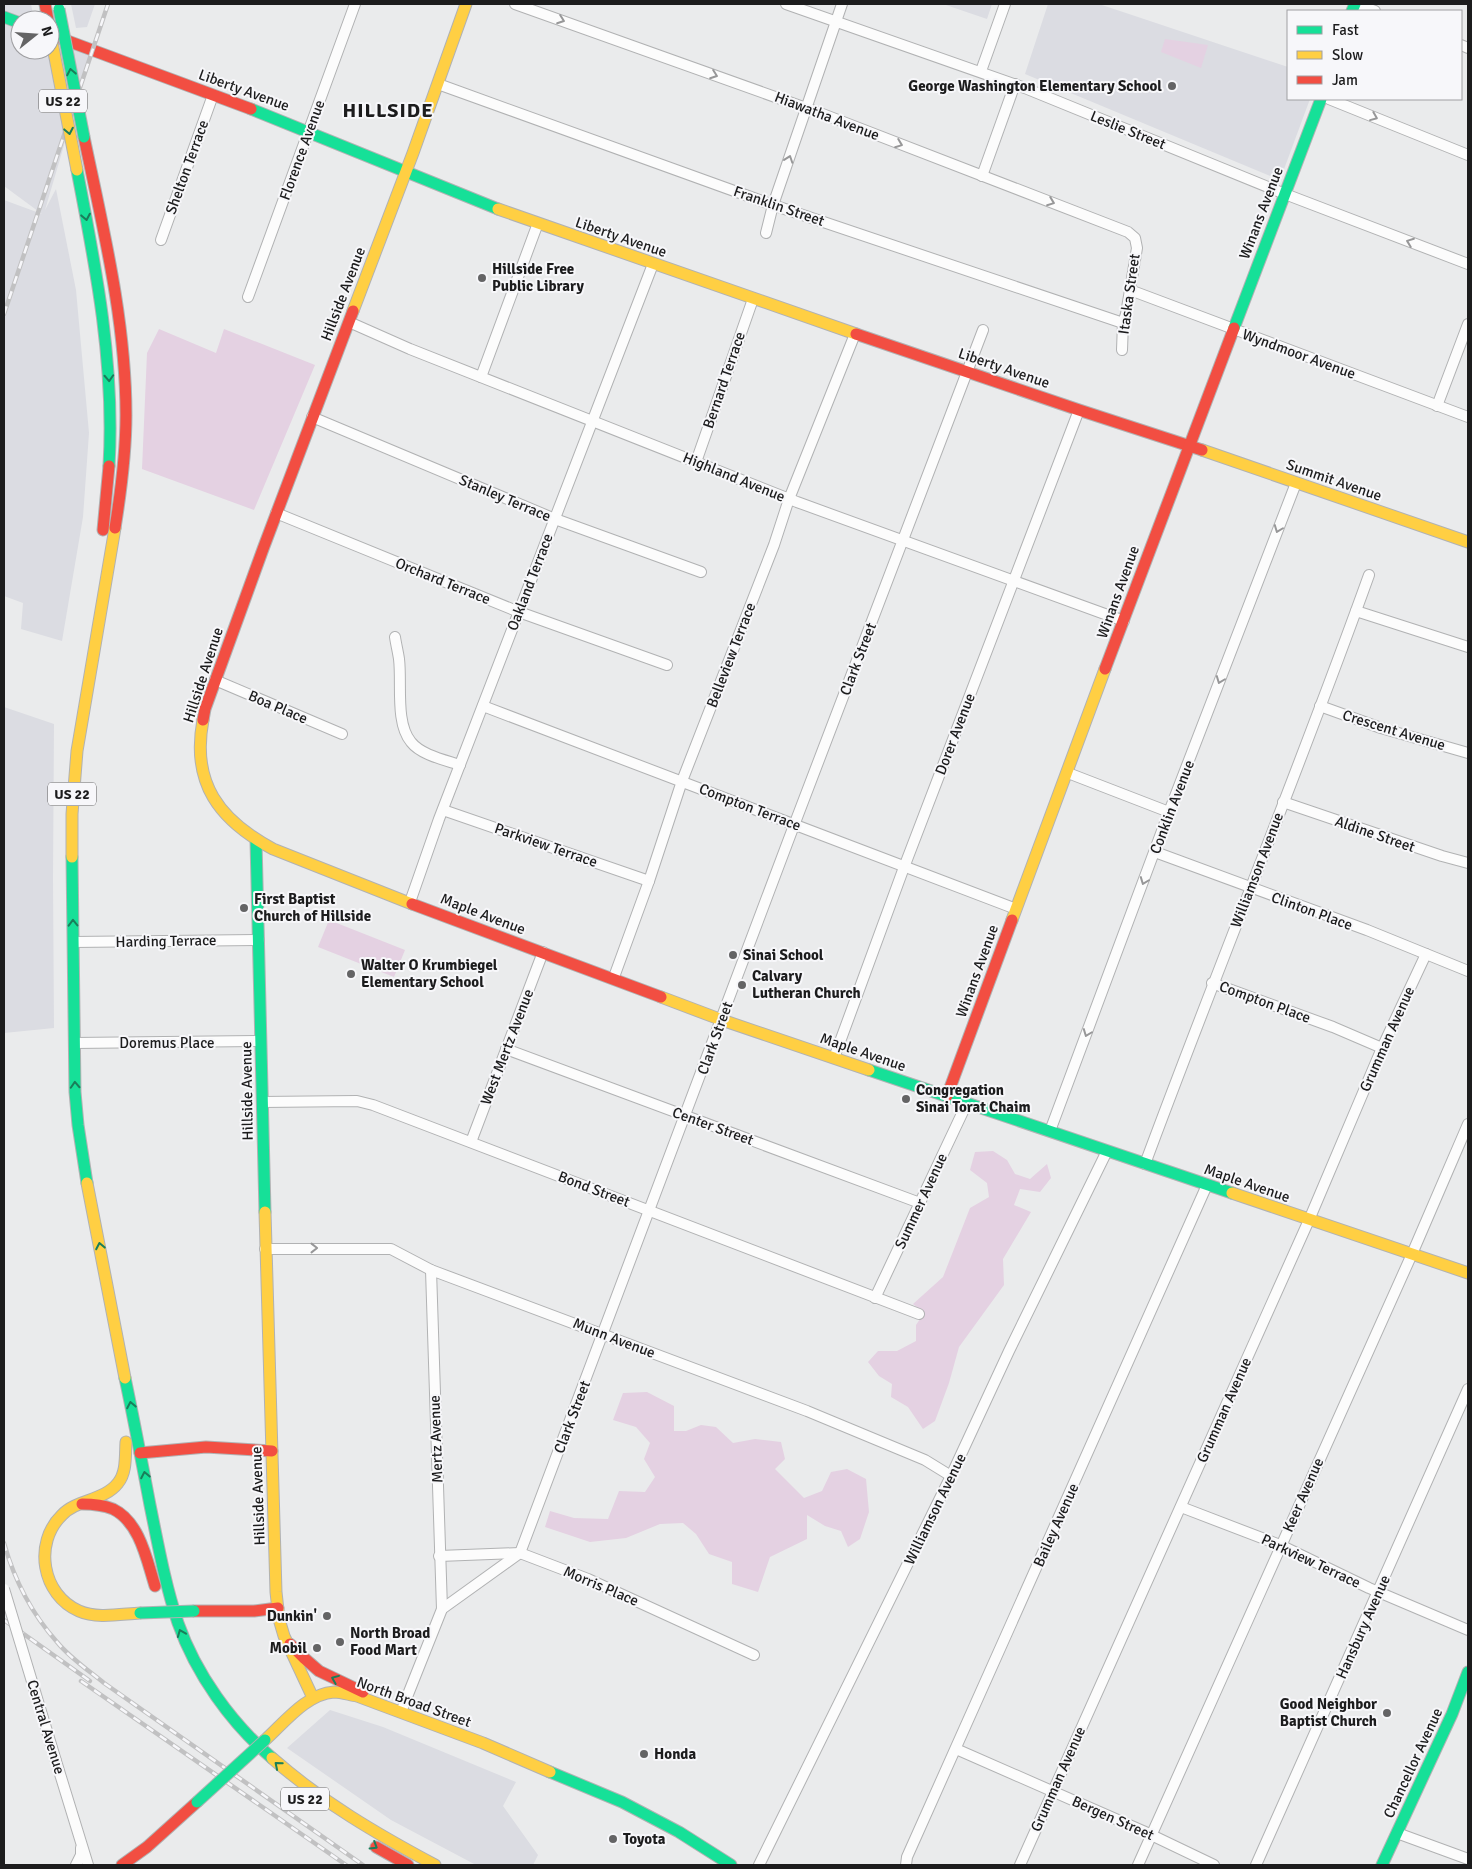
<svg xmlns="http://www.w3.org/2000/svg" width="1472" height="1869" viewBox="0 0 1472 1869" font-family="Signika,sans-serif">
	<rect width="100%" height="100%" fill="#eaebec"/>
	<g fill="#dbdce2">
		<path d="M4,4h27l3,16h-14v30h72l-47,160 11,-21 20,101 13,143 -6,84 -21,124 -41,-12 2,-26 -19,-7v-396l38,14 -38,-28z"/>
		<path d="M71,4h24l-8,23 -11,1z"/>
		<path d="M943,4h49l-5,15z"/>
		<path d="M1048,4h51l189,63v32h22l-30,81 -255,-106z"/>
		<path d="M4,707l50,17 -1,155 1,149 -50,5z"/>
		<path d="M330,1710l53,17 133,55 -13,24 35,49 -5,10h-57l-85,-45 -104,-72z"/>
	</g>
	<g fill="#e4d1e2">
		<path d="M1165,39l43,6 -7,23 -40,-16z"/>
		<path d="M159,329l57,24 8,-24 91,36 -61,145 -112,-41 5,-116z"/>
		<path d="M329,920l76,30 -11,27 -76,-30z"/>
		<path d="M993,1151l14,9 8,14 15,5 17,-15 4,14 -11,14 -20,-3 -6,16 17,7 -28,47 1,26 -45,62 -10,36 -14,38 -12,8 -15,-22 -17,-10 1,-13 -13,-8 -11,-14 10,-11h19l19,-10v-16l8,-12 -11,-9 30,-27 27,-69 19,-11 -2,-14 -17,-13 5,-18z"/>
		<path d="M647,1392l27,14v25h12l15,-6 15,2 17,16 22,-4 26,3 4,17 -10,10 29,29 18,-7 9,-19 16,-3 19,10 3,33 -9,27 -12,8 -7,-16 -16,-5 -18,-11v24l-37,18 -12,35 -26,-8v-22l-23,-8 -13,-20 -13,-11 -23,1 -34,14 -36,4 -45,-15 5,-16 24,7 34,1 11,-28 26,1 10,-15 -11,-18 6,-16 -14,-16 -23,-7 10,-27z"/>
	</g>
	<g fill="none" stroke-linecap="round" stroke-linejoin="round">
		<defs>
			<g id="street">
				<path d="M515,4l305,109 308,119 7,6 2,10 -11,66 -3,9 -1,27"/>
				<path d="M786,4l239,84 260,106 183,70"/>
				<path d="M1356,4l19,7"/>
				<path d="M1461,45l7,3"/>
				<path d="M981,71l24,-67"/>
				<path d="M438,84l335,121 350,118"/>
				<path d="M1329,99l139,56"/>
				<path d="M982,176l33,-92"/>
				<path d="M766,233l7,-28 69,-201"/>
				<path d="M161,240l52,-145"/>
				<path d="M1130,290l338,127"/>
				<path d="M248,297l107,-293"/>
				<path d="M349,322l61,27 387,153 327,119"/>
				<path d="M481,377l57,-154"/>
				<path d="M1437,406l31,-82"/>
				<path d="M312,417l243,102 146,53"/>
				<path d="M696,462l57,-163"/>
				<path d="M276,513l243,99 148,53"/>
				<path d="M1356,611l112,36"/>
				<path d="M395,637c1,7 3,15 4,22 3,24 -4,64 12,83 10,13 34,18 49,23"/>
				<path d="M215,680l127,54"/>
				<path d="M483,706l533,203"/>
				<path d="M1320,706l61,22 87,25"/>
				<path d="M1068,773l101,39"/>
				<path d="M1283,802l159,54 26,7"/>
				<path d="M443,810l206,71"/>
				<path d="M1155,852l212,78 101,41"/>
				<path d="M410,902l29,-83 214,-555"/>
				<path d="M73,942l186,-2"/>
				<path d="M614,977l35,-96 33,-100 92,-236 15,-46 66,-165"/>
				<path d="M1212,983l121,44 49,21"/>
				<path d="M74,1043l187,-2"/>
				<path d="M506,1049l414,154"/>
				<path d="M834,1058l69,-188 176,-460"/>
				<path d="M262,1102l95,-1 16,4 546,209"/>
				<path d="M1050,1131l119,-319 127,-329"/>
				<path d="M471,1142l72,-190"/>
				<path d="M1145,1164c73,-197 153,-391 224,-589"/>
				<path d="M265,1249h126l40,21 376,141 118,49 26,16"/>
				<path d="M431,1270l11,339"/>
				<path d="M875,1298l92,-195"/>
				<path d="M1181,1507l99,38 89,43 99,42"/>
				<path d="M439,1556l81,-3 68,26 166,76"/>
				<path d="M401,1712l41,-103 78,-56 273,-725 190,-498"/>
				<path d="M956,1749l187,82 71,34"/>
				<path d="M56,1761l32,104"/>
				<path d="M1397,1833l71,26"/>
				<path d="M76,1865l5,-10v-7"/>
				<path d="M759,1865l192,-389 58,-125 98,-200"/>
				<path d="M906,1865l1,-8 300,-672"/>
				<path d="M1020,1865l289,-645 73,-172 44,-94"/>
				<path d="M1138,1865l274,-611 56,-130"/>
				<path d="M1256,1865l212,-476"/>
			</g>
			<g id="fast">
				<path d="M1352,11l3,-7"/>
				<path d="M4,17l16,6"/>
				<path d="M251,109l247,100"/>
				<path d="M77,170c19,98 38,195 32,296"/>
				<path d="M1234,328l87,-229"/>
				<path d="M256,841l9,371"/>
				<path d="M72,857l3,235 3,33 9,58"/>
				<path d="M869,1070l363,123"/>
				<path d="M125,1378c9,42 17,85 25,127 8,39 15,79 28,118 18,51 53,100 94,135"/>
				<path d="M550,1772l72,30 57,30 52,33"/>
				<path d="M1382,1865l70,-151 16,-42"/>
			</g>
			<g id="slow">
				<path d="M498,209l358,125"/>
				<path d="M353,311l60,-158 53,-149"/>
				<path d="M1202,450l266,92"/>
				<path d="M203,720c-12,63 16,100 70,129l139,55"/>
				<path d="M72,857v-43l5,-63 38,-223"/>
				<path d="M1012,920l93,-251"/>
				<path d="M661,997l61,23 147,50"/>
				<path d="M87,1183l38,195"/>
				<path d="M1232,1193l236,80"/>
				<path d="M265,1212l11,380 3,27 5,17 29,62"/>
				<path d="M126,1442c-1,13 1,30 -8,41 -14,18 -41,16 -56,32 -29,28 -20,80 17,96 18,8 42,3 61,2"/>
				<path d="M265,1740c20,-18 41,-46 69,-48 7,0 16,3 23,4l126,47 67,29"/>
				<path d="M272,1758c50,44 105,76 163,107"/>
			</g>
			<g id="jam">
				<path d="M45,4l3,16"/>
				<path d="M57,37l194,72"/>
				<path d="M84,137c19,91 42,184 42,278 0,38 -5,76 -11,113"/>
				<path d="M856,334l223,76 123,40"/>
				<path d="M103,530l6,-64"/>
				<path d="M1105,669l129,-341"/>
				<path d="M203,720l2,-11 58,-160 90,-238"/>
				<path d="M412,904l249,93"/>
				<path d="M947,1096l65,-176"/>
				<path d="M140,1453l66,-6 66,4"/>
				<path d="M82,1504c11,0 21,1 31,5 27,13 34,52 42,77"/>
				<path d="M194,1611h60l24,-3"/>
				<path d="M290,1644l14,14 15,13 44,21"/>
				<path d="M376,1847l32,18"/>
				<path d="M122,1865l25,-18 50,-45"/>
			</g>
		</defs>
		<use href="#street" stroke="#b1b2b3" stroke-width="12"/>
		<use href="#fast" stroke="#b1b2b3" stroke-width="13"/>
		<use href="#slow" stroke="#b1b2b3" stroke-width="13"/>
		<use href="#jam" stroke="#b1b2b3" stroke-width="13"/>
		<use href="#street" stroke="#fcfcfc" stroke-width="10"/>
		<use href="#fast" stroke="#16e098" stroke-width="11"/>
		<use href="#slow" stroke="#ffcf43" stroke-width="11"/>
		<use href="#jam" stroke="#f24e42" stroke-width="11"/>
		<defs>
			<g id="rail">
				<path d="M4,314l104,-310"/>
				<path d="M4,1543c10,36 28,71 53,99 13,16 31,28 47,41l259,182"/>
				<path d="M4,1620l86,61"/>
				<path d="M81,1681l265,184"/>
			</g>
		</defs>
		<use href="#rail" stroke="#c1c1c2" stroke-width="4.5"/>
		<use href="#rail" stroke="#f7f7fa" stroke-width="2.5" stroke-dasharray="8" stroke-linecap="butt"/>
		<defs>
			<path id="street-bridge" d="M4,1589l52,172"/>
			<g id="fast-bridge">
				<path d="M59,9l25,128"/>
				<path d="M140,1613l54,-2"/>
				<path d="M197,1802l68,-62"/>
			</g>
			<path id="slow-bridge" d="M50,32l27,138"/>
		</defs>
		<use href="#street-bridge" stroke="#b1b2b3" stroke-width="12" stroke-linecap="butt"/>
		<use href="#fast-bridge" stroke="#b1b2b3" stroke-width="13" stroke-linecap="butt"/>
		<use href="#slow-bridge" stroke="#b1b2b3" stroke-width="13" stroke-linecap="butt"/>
		<use href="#street-bridge" stroke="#fcfcfc" stroke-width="10"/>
		<use href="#fast-bridge" stroke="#16e098" stroke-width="11"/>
		<use href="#slow-bridge" stroke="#ffcf43" stroke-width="11"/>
	</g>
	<defs><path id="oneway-chevron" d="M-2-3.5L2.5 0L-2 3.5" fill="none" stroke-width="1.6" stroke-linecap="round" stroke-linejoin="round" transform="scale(1.25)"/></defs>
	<g stroke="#979798">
		<use href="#oneway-chevron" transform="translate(561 20) rotate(20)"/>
		<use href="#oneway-chevron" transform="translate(714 75) rotate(20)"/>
		<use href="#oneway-chevron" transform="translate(1374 117) rotate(22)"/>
		<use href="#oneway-chevron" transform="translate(899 144) rotate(21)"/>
		<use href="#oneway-chevron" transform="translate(789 159) rotate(-71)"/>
		<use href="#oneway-chevron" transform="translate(1051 202) rotate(21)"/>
		<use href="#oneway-chevron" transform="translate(1410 242) rotate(-159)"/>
		<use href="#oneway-chevron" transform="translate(1278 529) rotate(111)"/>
		<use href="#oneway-chevron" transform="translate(1220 680) rotate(111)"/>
		<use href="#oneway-chevron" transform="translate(1144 881) rotate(111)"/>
		<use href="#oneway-chevron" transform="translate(1087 1033) rotate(111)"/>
		<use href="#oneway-chevron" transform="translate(314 1248)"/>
	</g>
	<g stroke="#197e5a">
		<use href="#oneway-chevron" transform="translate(71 72) rotate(-101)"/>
		<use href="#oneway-chevron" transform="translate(69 131) rotate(79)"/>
		<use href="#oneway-chevron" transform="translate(86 217) rotate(79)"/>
		<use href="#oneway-chevron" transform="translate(109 378) rotate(87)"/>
		<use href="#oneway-chevron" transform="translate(73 923) rotate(-91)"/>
		<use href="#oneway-chevron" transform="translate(75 1085) rotate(-93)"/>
		<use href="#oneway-chevron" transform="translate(100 1246) rotate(-101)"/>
		<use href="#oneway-chevron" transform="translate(131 1405) rotate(-101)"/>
		<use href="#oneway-chevron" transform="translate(145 1475) rotate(-101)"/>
		<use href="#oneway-chevron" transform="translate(181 1633) rotate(-112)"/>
		<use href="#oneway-chevron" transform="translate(335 1679) rotate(-158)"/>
		<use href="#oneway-chevron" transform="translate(278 1765) rotate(-140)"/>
		<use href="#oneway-chevron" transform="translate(374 1846) rotate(32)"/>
	</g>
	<g fill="#646465" stroke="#f7f7fa" stroke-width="2">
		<circle cx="1172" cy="86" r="5"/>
		<circle cx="482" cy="278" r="5"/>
		<circle cx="244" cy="908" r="5"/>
		<circle cx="733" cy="955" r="5"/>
		<circle cx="351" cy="974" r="5"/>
		<circle cx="742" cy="985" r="5"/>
		<circle cx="906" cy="1099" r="5"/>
		<circle cx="327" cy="1616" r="5"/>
		<circle cx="340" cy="1642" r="5"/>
		<circle cx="317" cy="1648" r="5"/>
		<circle cx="1387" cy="1713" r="5"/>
		<circle cx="644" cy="1754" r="5"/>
		<circle cx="613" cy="1839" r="5"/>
	</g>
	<g text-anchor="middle" stroke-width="4" stroke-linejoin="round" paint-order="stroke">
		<g fill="#f7f7fa" stroke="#5e5e5f" stroke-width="1">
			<rect x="39" y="89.5" width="48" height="23" rx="4"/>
			<rect x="48" y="782.5" width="48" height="23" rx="4"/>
			<rect x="281" y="1787.5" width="48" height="23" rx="4"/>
		</g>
		<g font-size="14" font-weight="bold" fill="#1c1c1d">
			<text x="63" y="106">US 22</text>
			<text x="72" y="799">US 22</text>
			<text x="305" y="1804">US 22</text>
		</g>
		<g font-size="15" font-weight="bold" fill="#1c1c1d" stroke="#f7f7fa" text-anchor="start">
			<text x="1162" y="91" text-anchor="end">George Washington Elementary School</text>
			<text x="492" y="274">Hillside Free<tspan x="492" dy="17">Public Library</tspan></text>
			<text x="254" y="904">First Baptist<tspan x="254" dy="17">Church of Hillside</tspan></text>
			<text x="743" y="960">Sinai School</text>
			<text x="361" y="970">Walter O Krumbiegel<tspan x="361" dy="17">Elementary School</tspan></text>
			<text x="752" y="981">Calvary<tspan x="752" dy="17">Lutheran Church</tspan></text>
			<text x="916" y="1095">Congregation<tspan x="916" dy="17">Sinai Torat Chaim</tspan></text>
			<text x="317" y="1621" text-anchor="end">Dunkin'</text>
			<text x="350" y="1638">North Broad<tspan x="350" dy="17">Food Mart</tspan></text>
			<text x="307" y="1653" text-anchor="end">Mobil</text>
			<text x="1377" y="1709" text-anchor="end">Good Neighbor<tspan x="1377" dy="17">Baptist Church</tspan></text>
			<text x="654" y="1759">Honda</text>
			<text x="623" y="1844">Toyota</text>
		</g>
		<g font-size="15" fill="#1c1c1d" stroke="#f7f7fa">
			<text transform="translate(244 90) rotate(20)" y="5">Liberty Avenue</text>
			<text transform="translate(827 116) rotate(21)" y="5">Hiawatha Avenue</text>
			<text transform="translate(1128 130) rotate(22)" y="5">Leslie Street</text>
			<text transform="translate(302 150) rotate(-70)" y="5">Florence Avenue</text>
			<text transform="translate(187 167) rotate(-70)" y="5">Shelton Terrace</text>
			<text transform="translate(779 206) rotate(19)" y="5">Franklin Street</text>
			<text transform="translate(1261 213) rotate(-69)" y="5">Winans Avenue</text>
			<text transform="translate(621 237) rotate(19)" y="5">Liberty Avenue</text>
			<text transform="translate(343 294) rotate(-69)" y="5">Hillside Avenue</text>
			<text transform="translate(1129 294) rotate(-82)" y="5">Itaska Street</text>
			<text transform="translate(1299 354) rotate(20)" y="5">Wyndmoor Avenue</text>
			<text transform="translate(1004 368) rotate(19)" y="5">Liberty Avenue</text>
			<text transform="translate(724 380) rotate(-71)" y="5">Bernard Terrace</text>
			<text transform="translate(734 477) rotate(22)" y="5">Highland Avenue</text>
			<text transform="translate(1334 480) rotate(19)" y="5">Summit Avenue</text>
			<text transform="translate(505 498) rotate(23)" y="5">Stanley Terrace</text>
			<text transform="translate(443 581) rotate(22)" y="5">Orchard Terrace</text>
			<text transform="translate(530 582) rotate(-69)" y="5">Oakland Terrace</text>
			<text transform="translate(1118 592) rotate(-70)" y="5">Winans Avenue</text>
			<text transform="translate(731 655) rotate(-69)" y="5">Belleview Terrace</text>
			<text transform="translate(858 659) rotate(-69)" y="5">Clark Street</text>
			<text transform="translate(203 675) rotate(-72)" y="5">Hillside Avenue</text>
			<text transform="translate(278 707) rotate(23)" y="5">Boa Place</text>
			<text transform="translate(1394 730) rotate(17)" y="5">Crescent Avenue</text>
			<text transform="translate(955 734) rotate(-69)" y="5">Dorer Avenue</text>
			<text transform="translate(750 807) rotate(21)" y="5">Compton Terrace</text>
			<text transform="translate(1172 807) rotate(-69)" y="5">Conklin Avenue</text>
			<text transform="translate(1375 834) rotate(19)" y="5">Aldine Street</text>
			<text transform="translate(546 845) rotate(19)" y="5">Parkview Terrace</text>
			<text transform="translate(1257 870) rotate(-69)" y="5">Williamson Avenue</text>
			<text transform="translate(1312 911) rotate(20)" y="5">Clinton Place</text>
			<text transform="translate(483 914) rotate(21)" y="5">Maple Avenue</text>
			<text transform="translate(166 941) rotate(-1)" y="5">Harding Terrace</text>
			<text transform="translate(977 971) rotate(-70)" y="5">Winans Avenue</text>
			<text transform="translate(1265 1002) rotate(20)" y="5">Compton Place</text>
			<text transform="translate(715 1038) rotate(-70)" y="5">Clark Street</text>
			<text transform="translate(1387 1039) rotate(-66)" y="5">Grumman Avenue</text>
			<text x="167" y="1048">Doremus Place</text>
			<text transform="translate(507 1047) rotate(-69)" y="5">West Mertz Avenue</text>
			<text transform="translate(863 1052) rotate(19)" y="5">Maple Avenue</text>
			<text transform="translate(247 1091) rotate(-91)" y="5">Hillside Avenue</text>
			<text transform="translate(713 1126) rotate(20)" y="5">Center Street</text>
			<text transform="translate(1247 1183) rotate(19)" y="5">Maple Avenue</text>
			<text transform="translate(594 1189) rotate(21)" y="5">Bond Street</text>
			<text transform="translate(921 1201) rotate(-65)" y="5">Summer Avenue</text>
			<text transform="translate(614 1338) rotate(21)" y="5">Munn Avenue</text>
			<text transform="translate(1224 1410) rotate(-66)" y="5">Grumman Avenue</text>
			<text transform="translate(572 1417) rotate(-69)" y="5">Clark Street</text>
			<text transform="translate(436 1439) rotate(-92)" y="5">Mertz Avenue</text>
			<text transform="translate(1303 1495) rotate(-66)" y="5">Keer Avenue</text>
			<text transform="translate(258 1496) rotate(-92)" y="5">Hillside Avenue</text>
			<text transform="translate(935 1509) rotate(-64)" y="5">Williamson Avenue</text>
			<text transform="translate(1056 1525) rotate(-66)" y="5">Bailey Avenue</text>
			<text transform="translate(1311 1561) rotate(25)" y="5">Parkview Terrace</text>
			<text transform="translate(601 1586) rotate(23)" y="5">Morris Place</text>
			<text transform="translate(1363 1627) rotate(-66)" y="5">Hansbury Avenue</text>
			<text transform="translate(414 1702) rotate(20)" y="5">North Broad Street</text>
			<text transform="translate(46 1727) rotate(73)" y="5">Central Avenue</text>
			<text transform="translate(1413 1763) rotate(-65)" y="5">Chancellor Avenue</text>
			<text transform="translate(1058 1779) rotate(-66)" y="5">Grumman Avenue</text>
			<text transform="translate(1113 1818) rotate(24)" y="5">Bergen Street</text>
		</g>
		<g font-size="20" font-weight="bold" letter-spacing="1" fill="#1c1c1d" stroke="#f7f7fa">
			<text x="388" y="117">HILLSIDE</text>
		</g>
	</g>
	<rect width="1472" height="1869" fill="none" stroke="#1c1c1d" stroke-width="10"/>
	<rect x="1287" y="10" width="175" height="90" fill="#f7f7fa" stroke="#9f9fa2"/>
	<rect x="1297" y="26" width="25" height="8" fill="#16e098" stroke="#9f9fa2"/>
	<text x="1332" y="35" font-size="15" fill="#1c1c1d">Fast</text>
	<rect x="1297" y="51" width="25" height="8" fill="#ffcf43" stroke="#9f9fa2"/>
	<text x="1332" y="60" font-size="15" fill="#1c1c1d">Slow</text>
	<rect x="1297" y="76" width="25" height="8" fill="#f24e42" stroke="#9f9fa2"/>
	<text x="1332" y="85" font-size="15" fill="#1c1c1d">Jam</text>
	<g transform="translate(35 35) rotate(73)"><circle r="24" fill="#f7f7fa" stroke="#9f9fa2"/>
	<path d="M0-4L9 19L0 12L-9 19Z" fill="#646465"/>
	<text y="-8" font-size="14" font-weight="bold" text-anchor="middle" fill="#1c1c1d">N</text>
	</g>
</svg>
